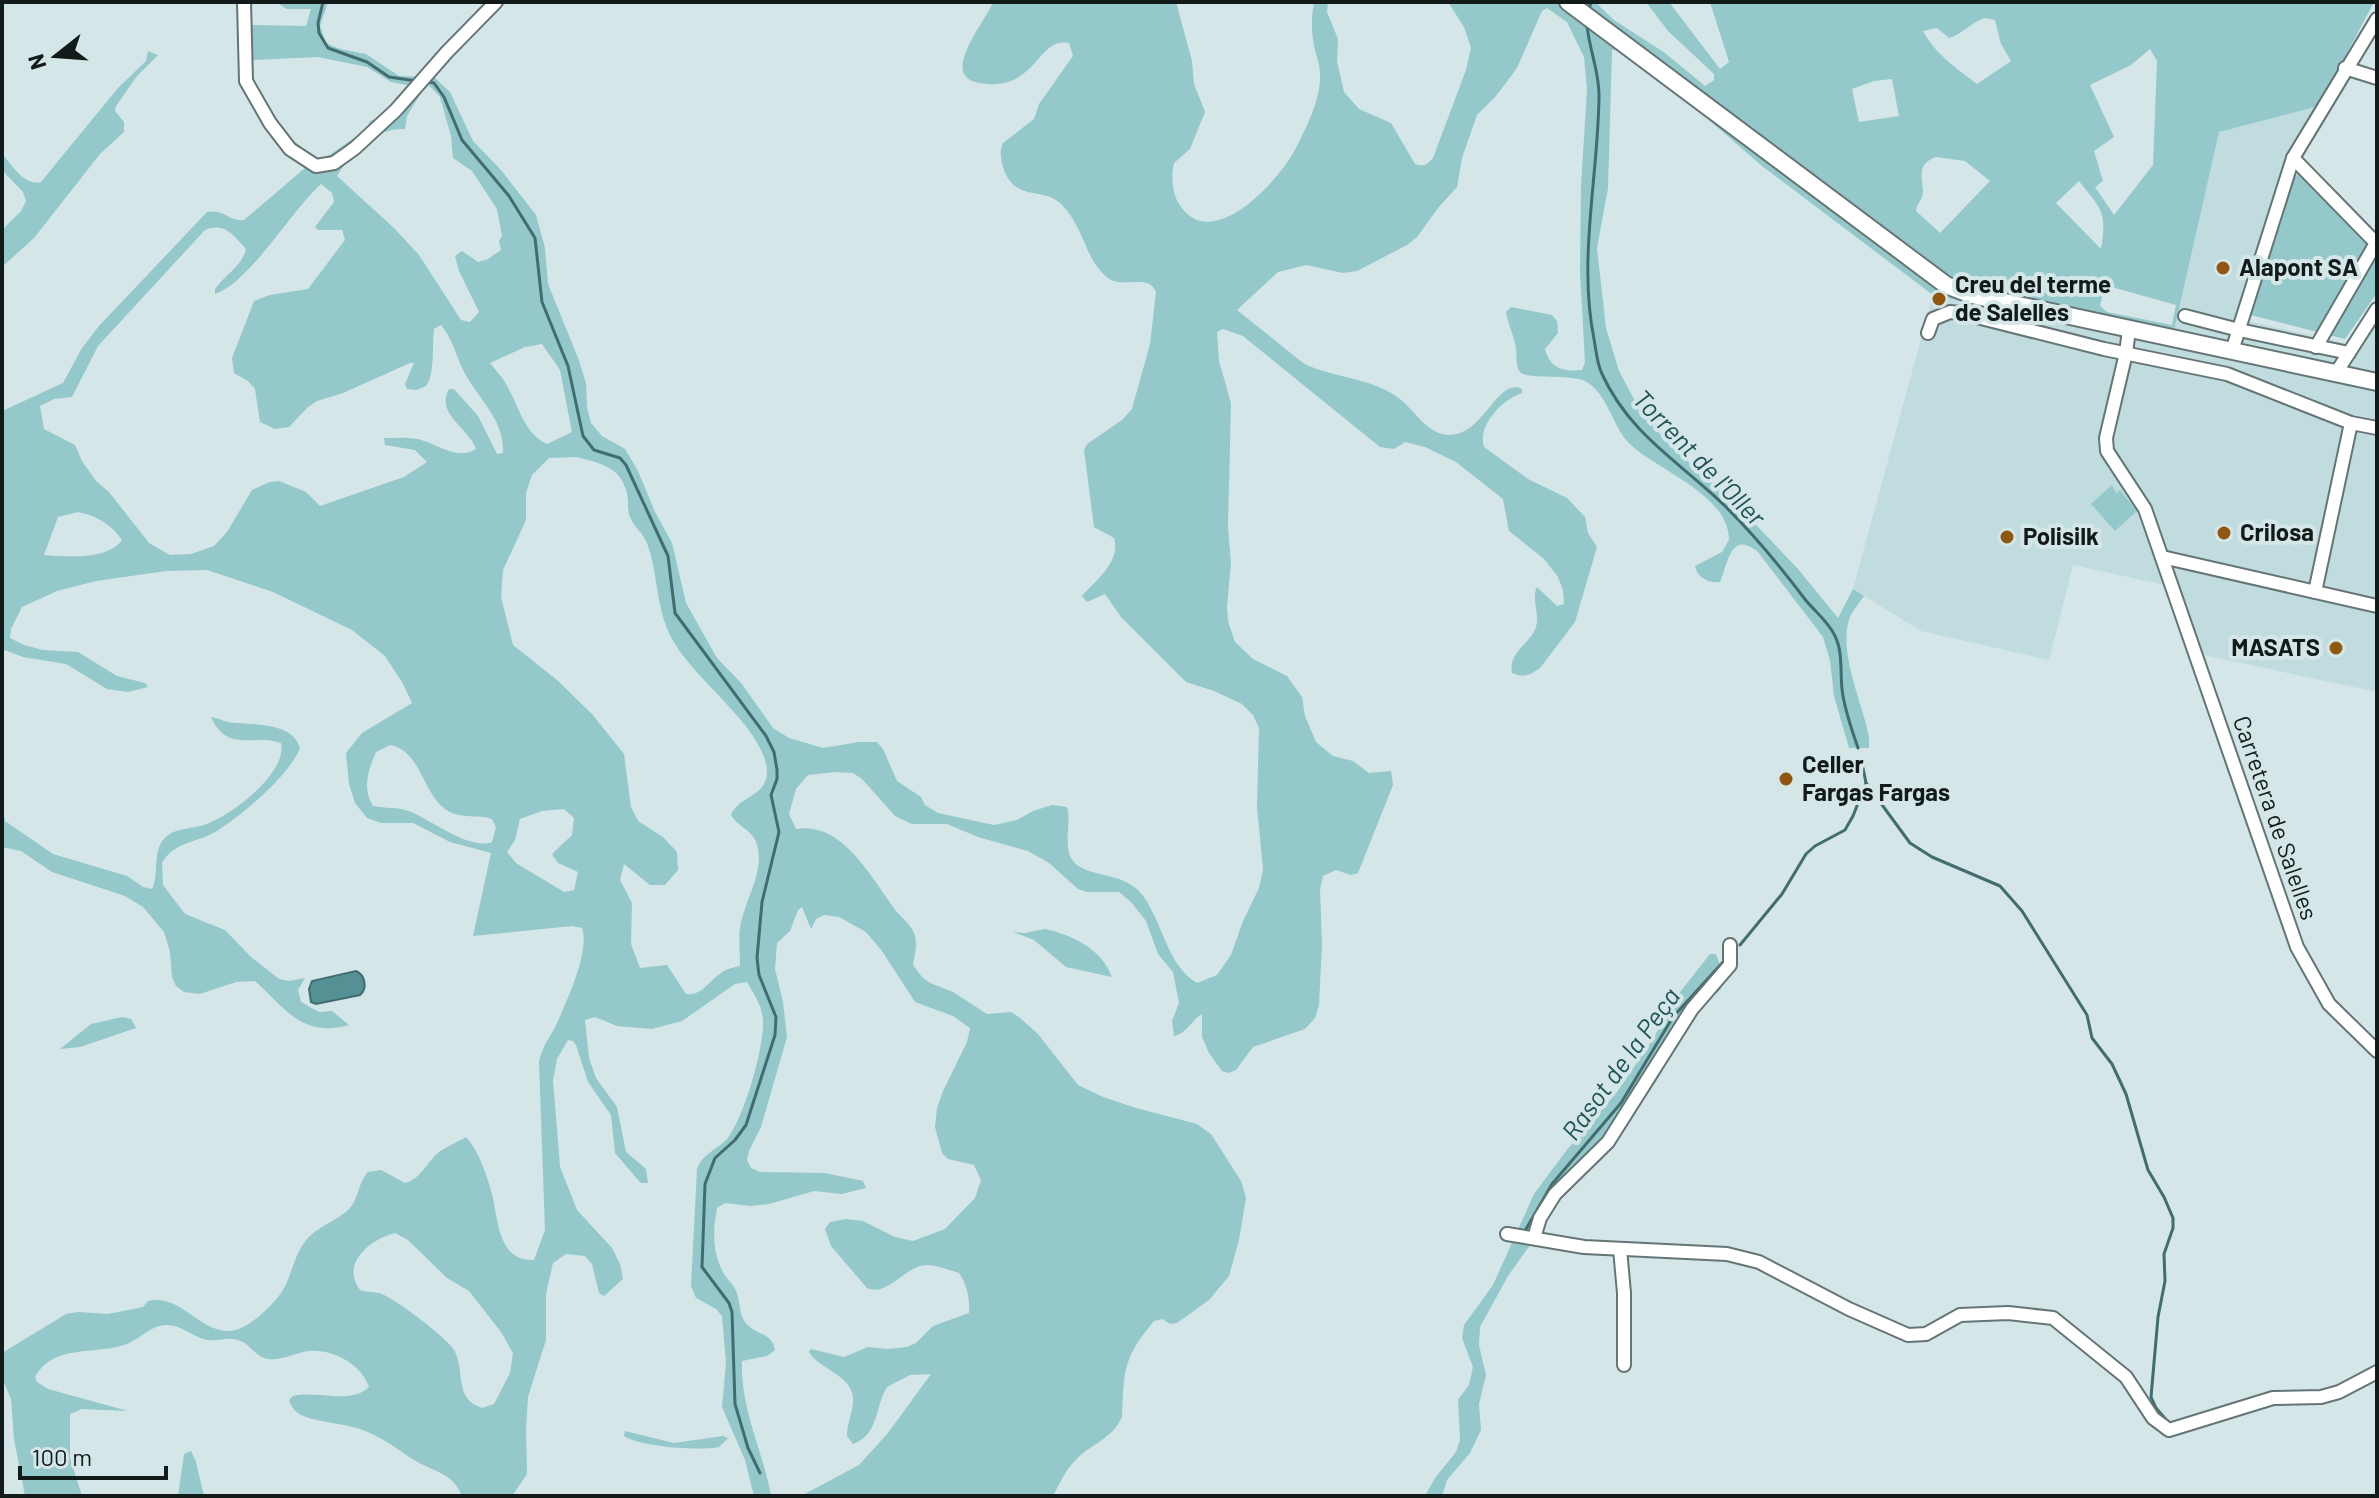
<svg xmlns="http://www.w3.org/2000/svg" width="2379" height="1498" viewBox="0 0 2379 1498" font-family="Barlow,sans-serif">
	<rect width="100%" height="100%" fill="#d4e6e7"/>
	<path fill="#c1dcde" d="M2319,106l-80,213 110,25 28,-43v391l-174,-37 -24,-67 -106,-23 -24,95 -128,-29 -68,-42 80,-294 238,48 48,-212z"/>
	<g fill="#94c8cb" fill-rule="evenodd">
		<path d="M242,2h9v23l55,1 5,-17h-24l-12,-7h53l-8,24 6,17 14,6 26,5 33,22 35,1 16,15 23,49 28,29 35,45 9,33 3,36 30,74 8,25 1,24 4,16 11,13 23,13 13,22 17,41 17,31 14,60 31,55 25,26 31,44 16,10 34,10 36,-6h18l6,7 14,32 24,16 4,8 13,8 56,12 23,-5 16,-9 19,-6 15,2c5,18 -5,38 6,54 12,16 48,11 66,30 24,27 26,73 58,92l20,-8 14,-20 12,-34 16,-33 4,-18 -6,-63 2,-79 -6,-13 -11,-11 -28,-13 -28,-9 -65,-65 -16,-23 -18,8 -5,-6c14,-16 39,-34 32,-58l-20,-11 -10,-77 3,-6 35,-24 10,-11 18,-65 6,-52c-7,-19 -33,-3 -48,-14 -24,-19 -23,-50 -46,-73 -19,-20 -47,-1 -59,-38 -2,-9 -4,-15 0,-24l31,-24 5,-15 34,-48 -4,-13c-33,-6 -32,50 -90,40 -41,-7 7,-62 14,-81h183l16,59 2,23 11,28 -15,37 -16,14c-3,12 -2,30 5,41 33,53 104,-27 119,-60 10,-20 23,-47 22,-69 0,-13 -6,-24 -7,-36 -2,-12 -1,-25 1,-37h14l-1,10 11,27 -1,22 7,31 15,17 32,14 24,41c8,3 12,1 18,-6l33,-88 5,-22 -7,-21 -16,-25h147l19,18 51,33 40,33 9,-6v-6l-46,-43 -22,-29h23l51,67 9,-7 -19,-60h664l-55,104 -100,26 -48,212 -238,-49 -171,-129 -92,-80 -49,-36h-9l-4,138 -11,60 9,80 13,43 23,43 30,33 71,64 55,58 40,49 15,-29 11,7c-4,6 -11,14 -14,21 -13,34 13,87 19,120v11h-20l-15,-52 -4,-36 -7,-23 -65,-85c-28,-23 -30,13 -38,30 -11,2 -23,-5 -25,-16l27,-14 7,-12c0,-45 -70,-69 -98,-95 -19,-17 -22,-51 -46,-64 -15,-7 -58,-1 -65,-9 -5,-7 -3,-17 -4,-24 -2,-12 -8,-24 -10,-36l5,-5 41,8 5,6 1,12 -13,16c5,19 18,23 37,21l3,-8 -5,-90 1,-87 6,-95 -3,-33 -17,-35 -20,-14 -5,3 -25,57 -21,28 -19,19 -15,43 -5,29 -19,21 -21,29 -10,8 -50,26 -14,2 -37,-8 -28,7 -41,38 66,53c29,15 65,14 93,33 18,12 30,39 54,39 34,0 47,-58 72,-46v4c-19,6 -45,32 -38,54l44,32 39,19 18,19 3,16 9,14 -22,75 -35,46c-9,7 -17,10 -28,5 -4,-22 18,-28 24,-46 4,-14 -5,-28 1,-40l20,19 7,-2 -1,-14 -5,-13 -14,-18 -35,-28 -6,-32 -47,-37 -31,-15 -20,-5 -11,7 -14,-2 -137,-111 -20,-7 -6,3 2,29 12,42 -3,124 3,36 -4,43 1,15 7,21 18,17 34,17 15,21 3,19 11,26 17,14 20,5 16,12 22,-2 2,14 -35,88 -7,2 -15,-5 -13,6 -3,13 2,55 -3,61 -4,13 -10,11 -52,18 -17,23 -7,3 -7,-2 -13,-18 -7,-16v-23c-11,7 -16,20 -28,22l-2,-15 7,-18 -6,-31 -15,-18 -12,-33 -15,-19 -12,-10h-32l-9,-3 -29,-26 -21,-12 -50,-14 -31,-13h-35l-17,-8 -33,-37 -9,-6 -18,-1 -27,3 -12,14 -7,25 7,15c48,-9 78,54 102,84 6,7 12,11 16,20 4,11 1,20 -1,32l9,12 8,6 23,9 34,22 24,-2 8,5 19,17 40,51 25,12 33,11 61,16 14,10 30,47 5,17 -7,42 -10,36 -20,24 -32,23 -7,1 -7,-5 -9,2c-31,37 -30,49 -32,96 -10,23 -33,27 -48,45 -9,9 -15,23 -21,34h-252l58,-31 29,-32 43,-59 -21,1 -23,12c-12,19 -8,48 -34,57l-6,-8c0,-13 7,-26 6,-39 -3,-23 -33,-27 -44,-45l2,-3 33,8 24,-10 19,2 20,-2 9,-4 17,-17 36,-13c1,-15 -2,-28 -10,-40 -10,-3 -22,-8 -33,-8 -23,2 -38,32 -59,23l-36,-42 -6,-17 5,-7 16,-3 17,2 32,16 18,4 32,-12 30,-31 6,-18 -7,-15 -26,-6 -6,-6 -7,-26 2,-19 6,-17 24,-49 3,-14 -17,-12 -38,-14 -33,-51 -16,-19 -27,-15 -15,-2 -8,4 -5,10 -9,-22 -4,3 -8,21 -13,12 -2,26 8,33 4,35 -26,90 -12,24 -2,9 4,8 9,4 65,1 38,8 3,7 -24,6 -28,-3 -45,13 -18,2 -26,-3 -8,5c-4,21 -5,42 5,62 3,8 11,13 14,21 5,12 2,26 13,35 10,10 23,7 26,24l-8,6 -25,5c-2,47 21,90 29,135h-17l-9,-36 -23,-53 4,-44 -4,-47 -6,-7 -20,-11 -5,-12 6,-117c6,-16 20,-19 30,-30 17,-21 37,-91 36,-117 0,-15 -9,-28 -16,-40l-12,2 -53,37 -30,8 -35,-3 -22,-9 -10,3 4,38 7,20 21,29 9,45 20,17 2,14h-7l-3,-3 -23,-27 -4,-38 -23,-33 -12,-37 -3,-4 -5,-1 -11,19 -4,21 7,87 17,43 35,38 8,16 3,15 -19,17 -5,-3 -7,-29 -7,-8 -19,-2 -13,9 -7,31v46l-18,57 -2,31 1,46 -15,22h-50c-8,-21 -25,-24 -43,-33 -20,-12 -36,-26 -59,-34 -18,-6 -37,-6 -54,-12 -9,-3 -15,-9 -17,-17l4,-4c24,-6 58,9 76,-9 -7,-22 -36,-38 -59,-36 -14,1 -27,10 -42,8 -12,-2 -16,-12 -25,-17 -15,-7 -23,0 -36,-2 -14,-3 -25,-15 -40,-15 -15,-1 -29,16 -43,20 -31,10 -71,-1 -89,32l2,5 11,7 80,22 -46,-2 -12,5v44l12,38h-57l-11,-57 -3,-40 -9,-21v-25l64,-39 12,-2 30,2 35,-7 5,-6c32,-7 49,28 78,30 19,2 44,-23 55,-38 10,-14 12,-35 23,-50 11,-16 31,-21 44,-33 11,-10 10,-28 20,-38l13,-2 24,13c16,-4 21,-20 33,-30 6,-5 21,-12 28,-16 13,14 21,39 26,57 6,25 6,68 42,66l11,-30 -6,-168c3,-17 13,-27 19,-41 10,-23 32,-71 24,-93l-10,-2 -99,10 18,-83 -41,-11 -37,-19h-32l-14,-5 -12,-15 -6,-19 -3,-31 16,-20 50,-30 -10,-21 -17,-26 -33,-26 -79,-38 -66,-22 -41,1 -70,10 -39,10 -35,16 -11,22 -1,9 14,7 19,5 35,2 39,24 28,7 3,4 -20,5 -21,-3 -41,-25 -43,-7 -21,-8v-238l61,-28 19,-35 17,-22 108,-114c18,-3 22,10 37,8l61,-52 -14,-14 -44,-63 -5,-2 -4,-17zM1985,18l10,2 6,24 10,17 -34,23c-21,-16 -41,-29 -54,-53l14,-3 12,10c14,-4 22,-16 36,-20zM2150,49l7,12 -4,104 -39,50 -19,-28 8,-6 -9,-30 20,-14 -24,-52 41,-20zM318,57l49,10 24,15 16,3 -1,5 -22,26 -14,5 -3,8 -46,32c-34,-21 -72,-58 -69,-101zM1892,79l7,37 -40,6 -7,-33 22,-8zM427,83l13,14 11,39 2,22 19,13 25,38 5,27 -3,5 2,9 -13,9 -10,3 -16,-11 -7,5 4,15 20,41 -9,10 -9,-2 -42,-65 -25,-27 -57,-52c14,-23 39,-49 68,-47l2,-13zM1936,157l29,4 25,20 -50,52 -24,-22c1,-9 7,-11 7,-19 -1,-18 -6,-28 13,-35zM2079,181c23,29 28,30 22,68l-45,-46zM321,184l11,9 2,9 -19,25 3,3h24l3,10 -37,49 -38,6 -16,6 -22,57 2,15 14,8 7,8 5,33 15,7 14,-2 19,-20 9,-6 26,-8 67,-30h4l-9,21 2,5 10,1 9,-4c9,-11 6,-41 8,-57l7,-4c11,13 15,30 22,45 14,28 42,49 40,83l-6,1 -19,-38 -24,-27h-5c-14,25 20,39 27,60 -19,12 -38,-5 -58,-10 -11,-2 -22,-1 -34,-1l1,7 30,5 12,12 -23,15 -84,29 -14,-14 -27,-11 -9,1 -18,8 -25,42 -13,14 -23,8 -21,1 -21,-12 -40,-51 -13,-11 -14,-20 -7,-16 -31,-16 -4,-23 14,-7 18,-2 26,-51 107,-116c20,-8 28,5 41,19 -3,16 -22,27 -31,40v5c34,-11 77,-84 106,-110zM2108,286l68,19 -4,20 -65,-13 -7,-6 3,-12zM542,344l18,26 12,62 -25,12c-23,-10 -29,-40 -41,-60 -4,-8 -11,-14 -16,-21l35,-16zM577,457c24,7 43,9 50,36 2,8 0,17 3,24 4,10 13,16 17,26 11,30 9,65 24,94 21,41 86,85 95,127 7,33 -28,31 -35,51 6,11 21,15 25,27 10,26 -9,54 -15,80 -3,14 -1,30 -1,44 -5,1 -10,2 -14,4 -15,7 -23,27 -40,24l-19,-29 -27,3 -9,-24 1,-41 -12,-23 4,-16 26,21h15l13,-15 -1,-18 -14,-15 -25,-16 -7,-14 -7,-53 -32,-40 -35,-34 -44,-35 -12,-48 2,-27 23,-50v-27l6,-18 17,-17zM78,512c19,4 33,12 44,28 -14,20 -55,17 -78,15l14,-38zM390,745c32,6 32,50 58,66 14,8 30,3 44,8l4,8 -4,15c-21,9 -61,-22 -81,-30 -13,-6 -26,-3 -38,-6 -11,-17 -5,-36 3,-54zM564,809l10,9 -2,17 -20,19 6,9 20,9 -4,18 -10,2 -48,-29 -9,-11 8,-12 5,-21 22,-8zM395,1233l13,7 39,38 22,13 32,41 12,21 -3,20 -16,31 -12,4c-29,-9 -16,-37 -28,-58 -7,-12 -56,-49 -70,-55 -7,-4 -16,-2 -24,-5 -20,-27 11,-51 35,-57z"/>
		<path d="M148,51l10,4 -21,21 -21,30 -1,5 9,11v10l-24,22 -66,84 -32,29v-37l19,-19 5,-10 -3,-9 -21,-22v-16c11,12 22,32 39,28l77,-94 28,-27z"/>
		<path d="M2300,172l77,80v41l-32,46 -98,-25 46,-135z"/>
		<path d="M2112,485l4,8 4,-3 17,21 -22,20 -24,-27z"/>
		<path d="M211,717c9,2 17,6 26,6 20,2 56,0 63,25 -10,27 -60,69 -85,84 -19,11 -41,10 -53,31l1,22 22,29 40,16 26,27 28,22 10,2 16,-3 -7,12 3,12 18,10 13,-1 17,14c-47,13 -63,-16 -94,-44l-19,1 -36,12 -16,-2 -8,-6 -4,-9 -2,-25 -6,-20 -21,-25 -18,-11 -73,-24 -31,-21 -19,-4v-45l3,19 48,33 74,22 16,11 9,2c8,-15 -1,-41 15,-53 11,-9 30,-7 42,-13 24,-9 79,-51 72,-80 -28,-10 -53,11 -70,-26z"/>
		<path d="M1045,929c27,6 56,19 67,48l-46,-10 -32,-27 -21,-8 12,1z"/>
		<path d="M1710,954h6l8,23 -3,12 -19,17 -18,25 -27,49 -43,63 -12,16 -38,31 -21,37 -35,49 -28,51 -1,18 7,30 -7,29 2,26 -11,23 -23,27 -5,16h-17l10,-18 21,-26 4,-12 -2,-40 11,-15 4,-18 -11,-29 2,-13 29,-40 41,-91 32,-43 51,-59 38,-56 14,-30z"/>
		<path d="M122,1017l9,2 5,9 -56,19 -20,2 31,-25z"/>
		<path d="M625,1431l49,12 49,-7 5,2 -9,9c-20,4 -78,0 -95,-11z"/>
		<path d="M191,1451l5,11 8,34h-26l6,-42z"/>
	</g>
	<path fill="#559094" stroke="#416d6f" stroke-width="2" d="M356,971c9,4 12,17 4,24l-44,9 -5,-2 -2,-13 3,-8z"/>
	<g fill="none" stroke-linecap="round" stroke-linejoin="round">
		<g stroke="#416d6f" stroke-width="3">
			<path d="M323,2l-5,21 1,10 9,15 39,14 22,15 28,4"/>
			<path d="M1590,6l1,-4"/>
			<path d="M1587,25c2,24 13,49 12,72 -1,81 -21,162 -5,242 2,11 3,25 8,35 28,61 78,88 123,132 29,29 55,60 79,92 10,13 24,23 31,38 8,16 5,36 7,53 2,20 10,41 16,59"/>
			<path d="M425,81l9,2 10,14 18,43 47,56 26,42 7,64 26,64 15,70 11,14 26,8 6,7 42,91 7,57 91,123 8,16 3,18v9l-6,16 8,37 -17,70 -5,56 2,17 17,42 -1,18 -29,90 -11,15 -20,18 -10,26 -3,83 27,36 3,9 3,92 13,44 12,25"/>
			<path d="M1861,758l5,25 44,60 22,14 68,29 22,25 65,104 5,23 20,26 14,30 22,76 16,27 9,21v10l-9,26 1,27 -7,36 -7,80 5,11 13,15"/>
			<path d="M1740,945l42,-51 24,-40 9,-8 30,-16 8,-14 13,-33"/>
			<path d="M1526,1229l26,-45 69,-81 52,-86 50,-55"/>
		</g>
		<defs>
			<g id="street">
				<path d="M244,2l2,79 24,42 20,26 26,17 18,-3 21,-15 41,-38 51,-58 49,-50"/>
				<path d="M2345,68l32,10"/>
				<path d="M2293,158l83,85 -60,104"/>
				<path d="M2185,316l54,14 110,23"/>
				<path d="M2129,330l-3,23 -20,85 1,13 38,58 152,438 32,57 48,47"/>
				<path d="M1928,333l5,-14 17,-7 11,1 143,36 123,25 124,49 26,5"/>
				<path d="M2232,351l61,-193 84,-139"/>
				<path d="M2336,373l41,-64"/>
				<path d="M2162,557l215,49"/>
				<path d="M2315,592l36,-169"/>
				<path d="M1507,1234l77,13 143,7 32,8 90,47 59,26 18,-1 34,-19 48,-2 45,5 73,59 27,41 16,12 104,-32 48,-1 18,-5 38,-20"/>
				<path d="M1534,1238l6,-20 15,-24 53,-52 84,-133 38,-44v-20"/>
				<path d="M1620,1249l4,44v72"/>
			</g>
			<path id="secondary" d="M1568,2l378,283 26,10 405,87"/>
		</defs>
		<use href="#street" stroke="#657576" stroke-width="16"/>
		<use href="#secondary" stroke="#657576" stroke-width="20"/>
		<use href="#street" stroke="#fff" stroke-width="12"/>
		<use href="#secondary" stroke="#fff" stroke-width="16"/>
	</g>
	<g fill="#905712" stroke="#d4e6e7" stroke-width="3">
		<circle cx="2223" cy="268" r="8"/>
		<circle cx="1939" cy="299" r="8"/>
		<circle cx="2224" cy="533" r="8"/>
		<circle cx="2007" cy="537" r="8"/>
		<circle cx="2336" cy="648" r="8"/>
		<circle cx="1786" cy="779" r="8"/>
	</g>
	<g text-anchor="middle" stroke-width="8" stroke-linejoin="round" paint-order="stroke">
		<g font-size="24" font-weight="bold" fill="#131a1a" stroke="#d4e6e7" text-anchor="start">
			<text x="2239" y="276">Alapont SA</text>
			<text x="1955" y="293">Creu del terme<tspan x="1955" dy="28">de Salelles</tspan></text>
			<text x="2240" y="541">Crilosa</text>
			<text x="2023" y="545">Polisilk</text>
			<text x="2320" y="656" text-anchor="end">MASATS</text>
			<text x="1802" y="773">Celler<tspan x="1802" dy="28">Fargas Fargas</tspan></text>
		</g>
		<g font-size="24" fill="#131a1a" stroke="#d4e6e7">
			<text transform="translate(2275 818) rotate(71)" y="8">Carretera de Salelles</text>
		</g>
		<g font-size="26" font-style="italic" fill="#1e5256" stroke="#d4e6e7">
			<text transform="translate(1699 458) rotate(46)" y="9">Torrent de l'Oller</text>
			<text transform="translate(1621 1064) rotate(-54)" y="9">Rasot de la Peça</text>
		</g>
	</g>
	<rect width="2379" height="1498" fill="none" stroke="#131a1a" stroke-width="8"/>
	<g transform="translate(56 56) rotate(253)" stroke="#d4e6e7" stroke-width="6" paint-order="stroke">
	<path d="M0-6L14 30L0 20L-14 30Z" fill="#131a1a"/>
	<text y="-12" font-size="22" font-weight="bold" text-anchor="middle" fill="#131a1a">N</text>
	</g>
	<path d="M20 1466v12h146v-12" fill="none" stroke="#131a1a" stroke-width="4"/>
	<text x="32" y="1466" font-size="24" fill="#131a1a" stroke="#d4e6e7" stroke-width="6" paint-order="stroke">100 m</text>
</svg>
